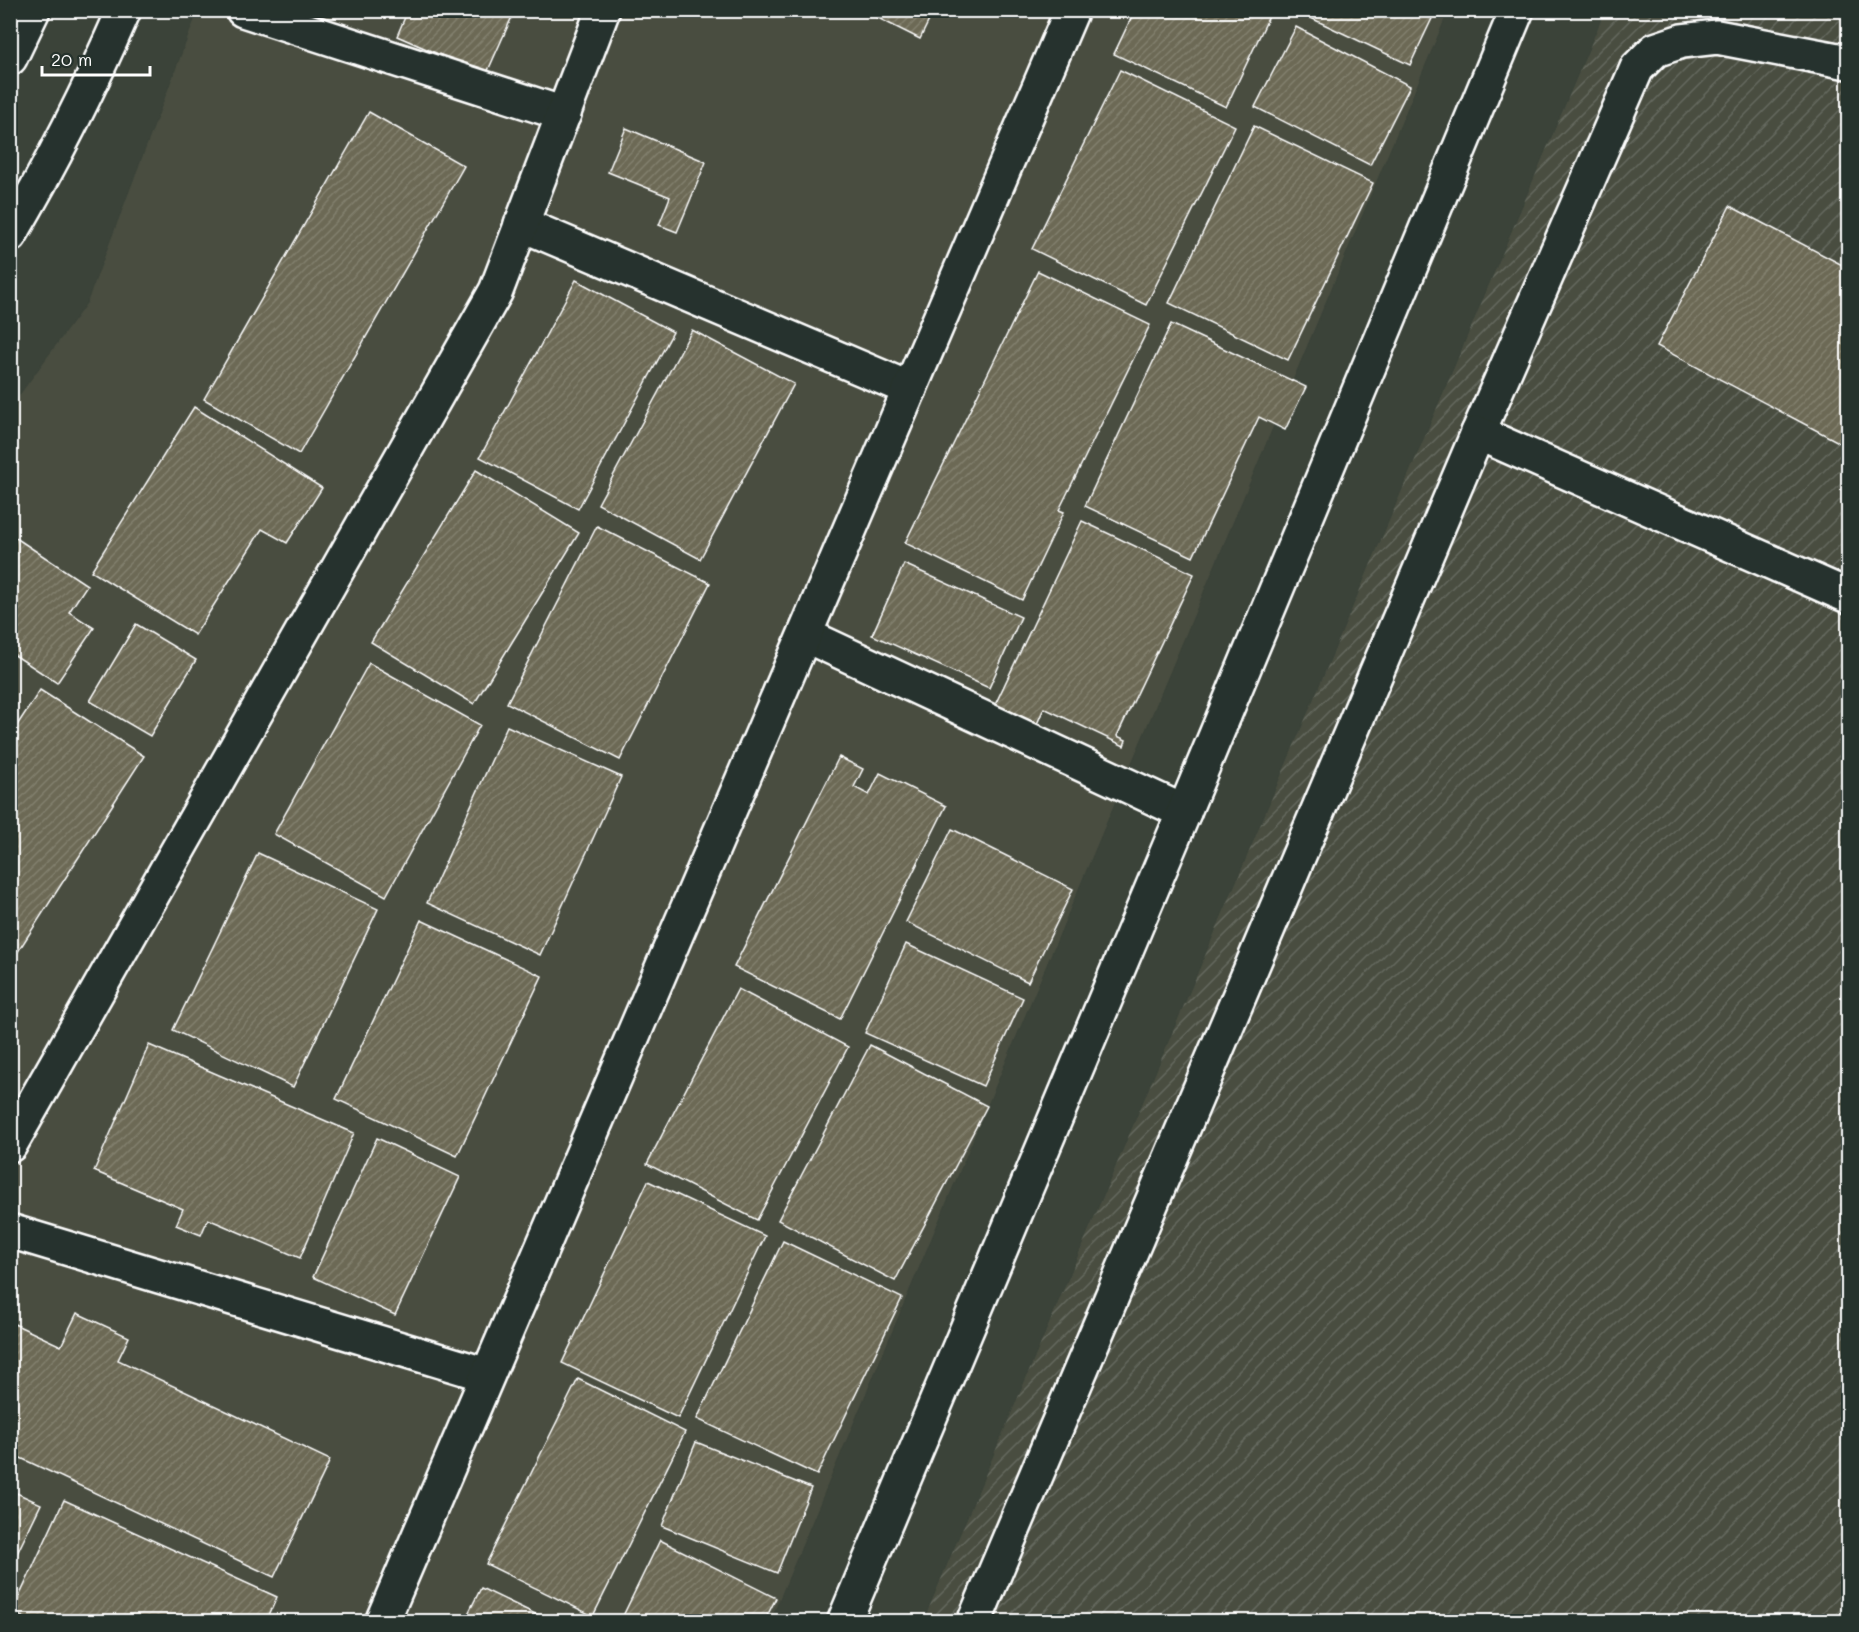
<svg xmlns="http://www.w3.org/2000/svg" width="1859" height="1632" viewBox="0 0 1859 1632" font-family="Mali,sans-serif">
	<defs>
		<pattern id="industrial-furrows" width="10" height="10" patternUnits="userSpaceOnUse" patternTransform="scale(1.5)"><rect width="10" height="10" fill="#4a4e41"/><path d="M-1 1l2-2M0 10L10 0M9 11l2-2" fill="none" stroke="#65695e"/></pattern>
		<pattern id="building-hatch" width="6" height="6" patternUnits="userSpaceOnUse" patternTransform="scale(1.5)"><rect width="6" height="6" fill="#6c6955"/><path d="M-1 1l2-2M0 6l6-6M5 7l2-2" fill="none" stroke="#82806e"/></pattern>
	</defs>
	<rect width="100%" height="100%" fill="#3b4339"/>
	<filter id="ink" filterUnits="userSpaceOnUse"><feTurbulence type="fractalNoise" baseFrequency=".0167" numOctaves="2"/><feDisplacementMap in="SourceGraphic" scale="12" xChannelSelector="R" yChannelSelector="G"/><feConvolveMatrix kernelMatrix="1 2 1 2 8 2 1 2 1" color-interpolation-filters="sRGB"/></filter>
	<g filter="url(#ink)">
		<path fill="#4a4e41" d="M198,11h1250l-678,1610 -759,1v-1215l76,-104z"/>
		<path fill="url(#industrial-furrows)" d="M1605,11h243v1610l-925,1z"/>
		<g fill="url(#building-hatch)" stroke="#fff" stroke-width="1.5">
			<path d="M408,10h107l-29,65 -89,-39z"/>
			<path d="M862,10h72l-14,29z"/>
			<path d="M1135,10h137l-46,97 -112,-53z"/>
			<path d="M1294,10h142l-26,55z"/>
			<path d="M1296,27l114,59 -40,79 -115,-58z"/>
			<path d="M1120,70l115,56 -89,179 -114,-56z"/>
			<path d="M369,112l95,54 -165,288 -95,-55z"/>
			<path d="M1254,126l119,57 -85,177 -119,-57z"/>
			<path d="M626,128l80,34 -29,70 -18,-7 11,-28 -62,-25z"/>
			<path d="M1730,206l118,62v179l-191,-101z"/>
			<path d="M1038,271l112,54 -91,185 5,2 -42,88 -117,-57z"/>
			<path d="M576,280l97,52 -95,177 -98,-52z"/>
			<path d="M1171,324l135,63 -21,43 -26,-13 -66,140 -108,-51z"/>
			<path d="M692,330l102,54 -94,175 -102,-55z"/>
			<path d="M194,407l128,81 -35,55 -25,-14 -67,106 -104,-64z"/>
			<path d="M476,470l103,63 -105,171 -103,-62z"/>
			<path d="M1082,521l112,53 -77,162 9,4 -2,6 -80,-38 -7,16 -42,-19z"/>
			<path d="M597,526l113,57 -90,177 -113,-57z"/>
			<path d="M10,534l77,51 -18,27 25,16 -37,55 -47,-31z"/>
			<path d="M904,564l117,53 -32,71 -117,-53z"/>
			<path d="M136,624l60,36 -46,76 -60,-35z"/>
			<path d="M369,663l111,62 -94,171 -112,-62z"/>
			<path d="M40,690l104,66 -134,208v-228z"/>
			<path d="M507,726l114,51 -81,178 -113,-52z"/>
			<path d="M839,757l24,12 -9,18 15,8 11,-22 66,33 -106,213 -106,-52z"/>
			<path d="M952,829l121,60 -45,93 -122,-60z"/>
			<path d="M258,853l120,56 -85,178 -120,-57z"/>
			<path d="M421,920l121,56 -85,180 -121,-57z"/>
			<path d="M906,944l117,54 -40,88 -118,-53z"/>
			<path d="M738,989l110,58 -91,173 -110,-56z"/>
			<path d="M149,1045l205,88 -54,125 -92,-39 -7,16 -25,-10 7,-16 -89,-38z"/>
			<path d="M870,1045l117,61 -92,175 -117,-61z"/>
			<path d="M377,1138l83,39 -65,138 -82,-38z"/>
			<path d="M648,1181l117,55 -87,182 -116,-55z"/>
			<path d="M783,1241l119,57 -85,177 -120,-56z"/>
			<path d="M77,1313l52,24 -11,23 212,100 -56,117 -264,-124v-131l51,24z"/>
			<path d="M578,1379l107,53 -92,184 -107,-52z"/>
			<path d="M696,1442l115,46 -34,85 -115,-47z"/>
			<path d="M10,1490l31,14 -31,64z"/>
			<path d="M64,1500l213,97 -11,25h-233l-21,-10z"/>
			<path d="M660,1540l116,58 -12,24h-144z"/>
			<path d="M481,1588l71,34h-88z"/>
		</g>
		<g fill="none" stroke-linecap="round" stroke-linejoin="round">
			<defs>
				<g id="minor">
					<path d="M243,10l321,104"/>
					<path d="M10,58l23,-48"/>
					<path d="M521,224l389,165"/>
					<path d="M10,235c43,-73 80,-147 114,-225"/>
					<path d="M1478,433l159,-365 18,-18 27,-9 35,-4 131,25"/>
					<path d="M805,635l379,177"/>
					<path d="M10,1145l486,-854 107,-281"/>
					<path d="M10,1231l477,144"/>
					<path d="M382,1622l690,-1612"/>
					<path d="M844,1622l340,-810 333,-802"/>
					<path d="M974,1622l504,-1189 370,163"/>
				</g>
			</defs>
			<use href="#minor" stroke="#fff" stroke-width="38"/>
			<use href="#minor" stroke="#26332d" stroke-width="33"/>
		</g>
	</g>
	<rect width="1859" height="1632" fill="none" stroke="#26332d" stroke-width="36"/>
	<rect x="18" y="18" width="1823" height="1596" fill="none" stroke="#fff" stroke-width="2" filter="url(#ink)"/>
	<path d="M42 66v9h108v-9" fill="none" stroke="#ffffff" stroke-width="3"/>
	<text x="51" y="66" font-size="18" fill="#ffffff" stroke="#26332d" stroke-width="4.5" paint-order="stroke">20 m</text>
</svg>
